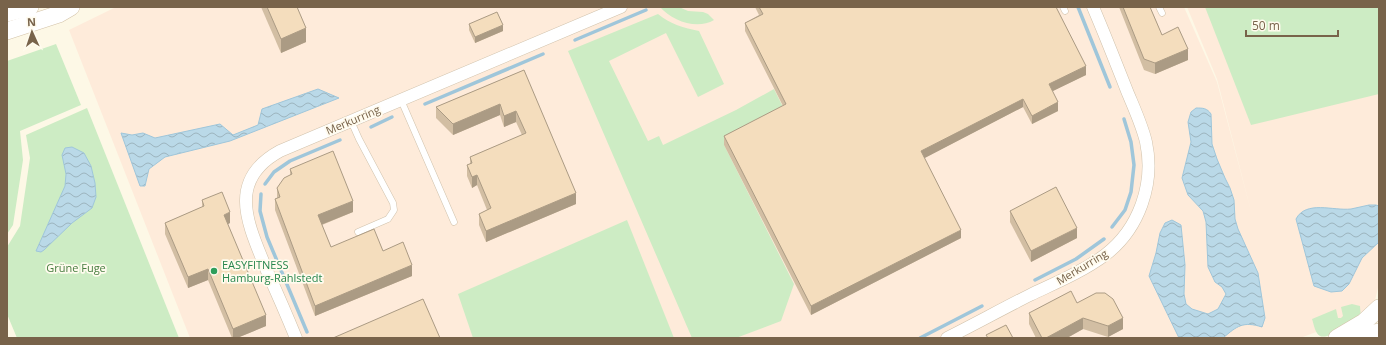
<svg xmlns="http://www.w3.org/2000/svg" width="1386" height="345" viewBox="0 0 1386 345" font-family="'Open Sans',sans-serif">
	<defs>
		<pattern id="water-waves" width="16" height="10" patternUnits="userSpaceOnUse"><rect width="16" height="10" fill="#bad9e8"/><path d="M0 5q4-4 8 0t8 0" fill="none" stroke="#9cb4be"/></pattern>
	</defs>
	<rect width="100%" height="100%" fill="#fdf8e6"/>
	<path fill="#feebda" d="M116,7h1068l33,75 35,133 -35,-136 -30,-72h192v277l-5,20 -14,12 -60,22h-1110l-121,-308z"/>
	<g fill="#cdecc4">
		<path d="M660,7h19l9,4 15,1 5,2 6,6c-17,10 -42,1 -54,-13z"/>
		<path d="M1205,7h174v87l-128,31z"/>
		<path d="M658,14c12,10 26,14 41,17l25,53 -26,13 -32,-64 -57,28 39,80 11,-5 4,9 73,-35 38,-21 12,24 -62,32 70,139 -13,37 -45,17h-44l-124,-287z"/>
		<path d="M56,44l25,61 -61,26 3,29 -10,65 -6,9v-173z"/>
		<path d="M87,108l92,230h-162l-10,-24v-67l13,-21 10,-68 -4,-23z"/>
		<path d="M627,220l47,118h-201l-15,-44z"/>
		<path d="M1352,304l8,2 1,13c-8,4 -33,21 -41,17 -5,-3 -6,-11 -8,-17l24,-10 2,9h3l2,-2 -2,-9z"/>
	</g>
	<g fill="url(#water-waves)" stroke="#9fc6da">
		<path d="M318,89l21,9 -109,43 -65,16 -16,12 -4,17h-5l-19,-53 11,2 11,-2 12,5 65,-14 13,11 25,-10 4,-16z"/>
		<path d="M1196,108c7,0 11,0 15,6l1,30 5,15 8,19 5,10 4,12 1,19 3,10 20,44 7,45 -3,9c-19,-6 -25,-1 -39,11h-44l-30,-62 7,-23 4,-20 5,-10 7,-3 9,5 4,40 -1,29 2,10 6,5 16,5 10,-5 8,-15 -4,-7 -7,-5 -7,-15 -2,-45 -3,-11 -15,-16 -6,-17 9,-36 -3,-20 3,-10z"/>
		<path d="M72,147l12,6 7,13 4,17 1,14 -4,11 -20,15 -28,27 -3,2 -5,-1 29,-65 1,-12 -4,-19 3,-7z"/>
		<path d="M1369,205h7l3,1v36l-17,16 -13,26 -7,7 -11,1 -17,-6 -18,-67c10,-19 37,-8 55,-10 6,-1 12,-3 18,-4z"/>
	</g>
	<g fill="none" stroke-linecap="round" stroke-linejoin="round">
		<g stroke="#9fc6da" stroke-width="3.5">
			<path d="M1078,7l32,80"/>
			<path d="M575,40l71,-30"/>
			<path d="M425,104l118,-50"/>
			<path d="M371,127l21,-10"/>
			<path d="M265,184l9,-12 16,-11 50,-21"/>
			<path d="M261,194l-1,17 7,26 40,95"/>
			<path d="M1112,227l13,-17 6,-18 3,-27 -3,-23 -7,-23"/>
			<path d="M1035,280l41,-21 28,-20"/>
			<path d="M920,338l62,-32"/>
		</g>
		<defs>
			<g id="lane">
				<path d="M1063,7l2,4"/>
				<path d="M1159,7l3,6"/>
				<path d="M401,100l53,122"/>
				<path d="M351,121l8,18 34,64 1,7 -6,9 -30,13"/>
			</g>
			<g id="street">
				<path d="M296,338c-9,-22 -19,-45 -29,-67 -18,-45 -42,-90 13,-120l341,-144"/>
				<path d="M947,338c28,-14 55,-29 83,-43 25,-12 52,-23 75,-40 34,-26 50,-71 41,-113 -4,-17 -12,-34 -19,-51 -11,-28 -22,-56 -34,-84"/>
			</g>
			<g id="secondary">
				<path d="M7,13l23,-6"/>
				<path d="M7,31l52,-17 12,-7"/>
				<path d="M1337,338l27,-16 15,-14"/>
				<path d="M1348,338l31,-6"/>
			</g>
		</defs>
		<use href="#lane" stroke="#d0c2ac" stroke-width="7"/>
		<use href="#street" stroke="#d0c2ac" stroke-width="13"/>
		<use href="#secondary" stroke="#d3c3a9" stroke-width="18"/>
		<use href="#lane" stroke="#fff" stroke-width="6"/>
		<use href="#street" stroke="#fff" stroke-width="12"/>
		<use href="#secondary" stroke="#fff" stroke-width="17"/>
	</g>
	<g fill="#d2bea3">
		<path d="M261,7h36l9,35 -25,11z"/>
		<path d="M755,7h301l30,68 -34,16 6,20 -26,13 -9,-17 -99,51 37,80 -150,77 -87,-170v-9l59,-30 -38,-75v-8l14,-8z"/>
		<path d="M1119,7h31l12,28 26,25 -33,14 -11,-4z"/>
		<path d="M469,24l34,7 -28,12 -6,-13z"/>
		<path d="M524,70l52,134 -90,38 -7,-17v-11l8,-4 -10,-25 -5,3 -5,-12v-11l3,-1v-7l52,-22 -6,-13 -12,5 -4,-12 -47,20 -17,-17v-11z"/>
		<path d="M290,169l63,43 -31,13 9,22 52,4 29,25 -97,40 -40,-106v-11l2,-1v-10l13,-13z"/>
		<path d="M202,200l28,23 -2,1 38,102 -29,12h-5l-24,-58 -20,8 -23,-54v-11l37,-16z"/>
		<path d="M1010,211l67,27 -46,24 -21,-40z"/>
		<path d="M1077,303l46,26 -15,8 -25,-8 -16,9h-31l-7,-14v-11z"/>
	</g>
	<g fill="#ab9b84">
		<path d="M503,25v6l-28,12v-6z"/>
		<path d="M306,28v14l-25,11v-14z"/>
		<path d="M1188,49v11l-33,14v-11z"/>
		<path d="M1086,66v9l-37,18v-9z"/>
		<path d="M1023,99v8l-102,53v-9z"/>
		<path d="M1058,102v9l-26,13v-8z"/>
		<path d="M500,104v11l-47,20v-11z"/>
		<path d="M516,111v11l-12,5v-11z"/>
		<path d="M477,175v10l-5,3v-11z"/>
		<path d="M576,193v11l-90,38v-11z"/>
		<path d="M353,201v11l-35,14v-11z"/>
		<path d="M230,212v11l-6,3v-11z"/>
		<path d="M1077,228v10l-46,24v-11z"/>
		<path d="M961,230v8l-150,77v-9z"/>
		<path d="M412,265v11l-97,40v-10z"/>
		<path d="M208,269v11l-20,8v-11z"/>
		<path d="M266,315v11l-29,12h-4v-9z"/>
		<path d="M1083,318v11l-16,9h-21z"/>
		<path d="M1123,318v11l-15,8v-11z"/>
	</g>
	<g fill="#f4ddbd" stroke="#ab9b84">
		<path d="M267,7h30l9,21 -25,11z"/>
		<path d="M759,7h297l30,59 -37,18 9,18 -26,14 -9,-17 -102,52 40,79 -150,76 -87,-170 62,-32 -41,-81 18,-9z"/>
		<path d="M1123,7h27l12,28 16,-8 10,22 -33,14 -11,-4z"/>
		<path d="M497,12l6,13 -28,12 -6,-13z"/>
		<path d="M524,70l52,123 -90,38 -7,-17 12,-6 -14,-33 -5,2 -5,-12 5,-2 -2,-6 56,-24 -10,-22 -12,5 -4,-12 -47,20 -17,-17z"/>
		<path d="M333,151l20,50 -35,14 13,32 43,-18 9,22 20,-9 9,23 -97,41 -40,-107 5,-2 -3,-9 7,-10 8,-4 -2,-5z"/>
		<path d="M1056,187l21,41 -46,23 -21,-40z"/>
		<path d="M222,192l8,20 -6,3 42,100 -33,14 -25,-60 -20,8 -23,-54 39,-17 -2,-6z"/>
		<path d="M1071,291l6,12 19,-10h9l8,6 10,19 -15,8 -25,-8 -37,20h-4l-13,-25z"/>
		<path d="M423,299l17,39h-107z"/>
		<path d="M1006,325l7,13h-25l-2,-3z"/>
	</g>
	<circle fill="#2e9e5b" stroke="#fffbee" stroke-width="1.5" cx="214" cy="271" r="4"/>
	<g text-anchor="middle" stroke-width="3.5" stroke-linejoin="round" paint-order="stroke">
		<g font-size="11" fill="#78634a" stroke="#fffbee">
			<text transform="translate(353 120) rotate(-23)" y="4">Merkurring</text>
			<text transform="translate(1082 267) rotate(-31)" y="4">Merkurring</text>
		</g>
		<g font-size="11" fill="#27864d" stroke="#fffbee" text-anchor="start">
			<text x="222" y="269">EASYFITNESS<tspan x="222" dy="13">Hamburg-Rahlstedt</tspan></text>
		</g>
		<g font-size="11" fill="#487e41" stroke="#fffbee">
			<text x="76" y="272">Grüne Fuge</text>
		</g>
	</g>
	<rect width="1386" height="345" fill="none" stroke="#78634a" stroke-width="16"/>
	<g transform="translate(32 32) rotate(357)" stroke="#fffbee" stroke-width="3" paint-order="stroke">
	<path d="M0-3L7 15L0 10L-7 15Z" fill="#78634a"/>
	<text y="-6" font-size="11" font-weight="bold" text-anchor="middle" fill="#78634a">N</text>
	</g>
	<path d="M1246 30v6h92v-6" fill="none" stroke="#78634a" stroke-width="2"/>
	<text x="1252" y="30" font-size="12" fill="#78634a" stroke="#fffbee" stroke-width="3" paint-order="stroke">50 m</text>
</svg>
